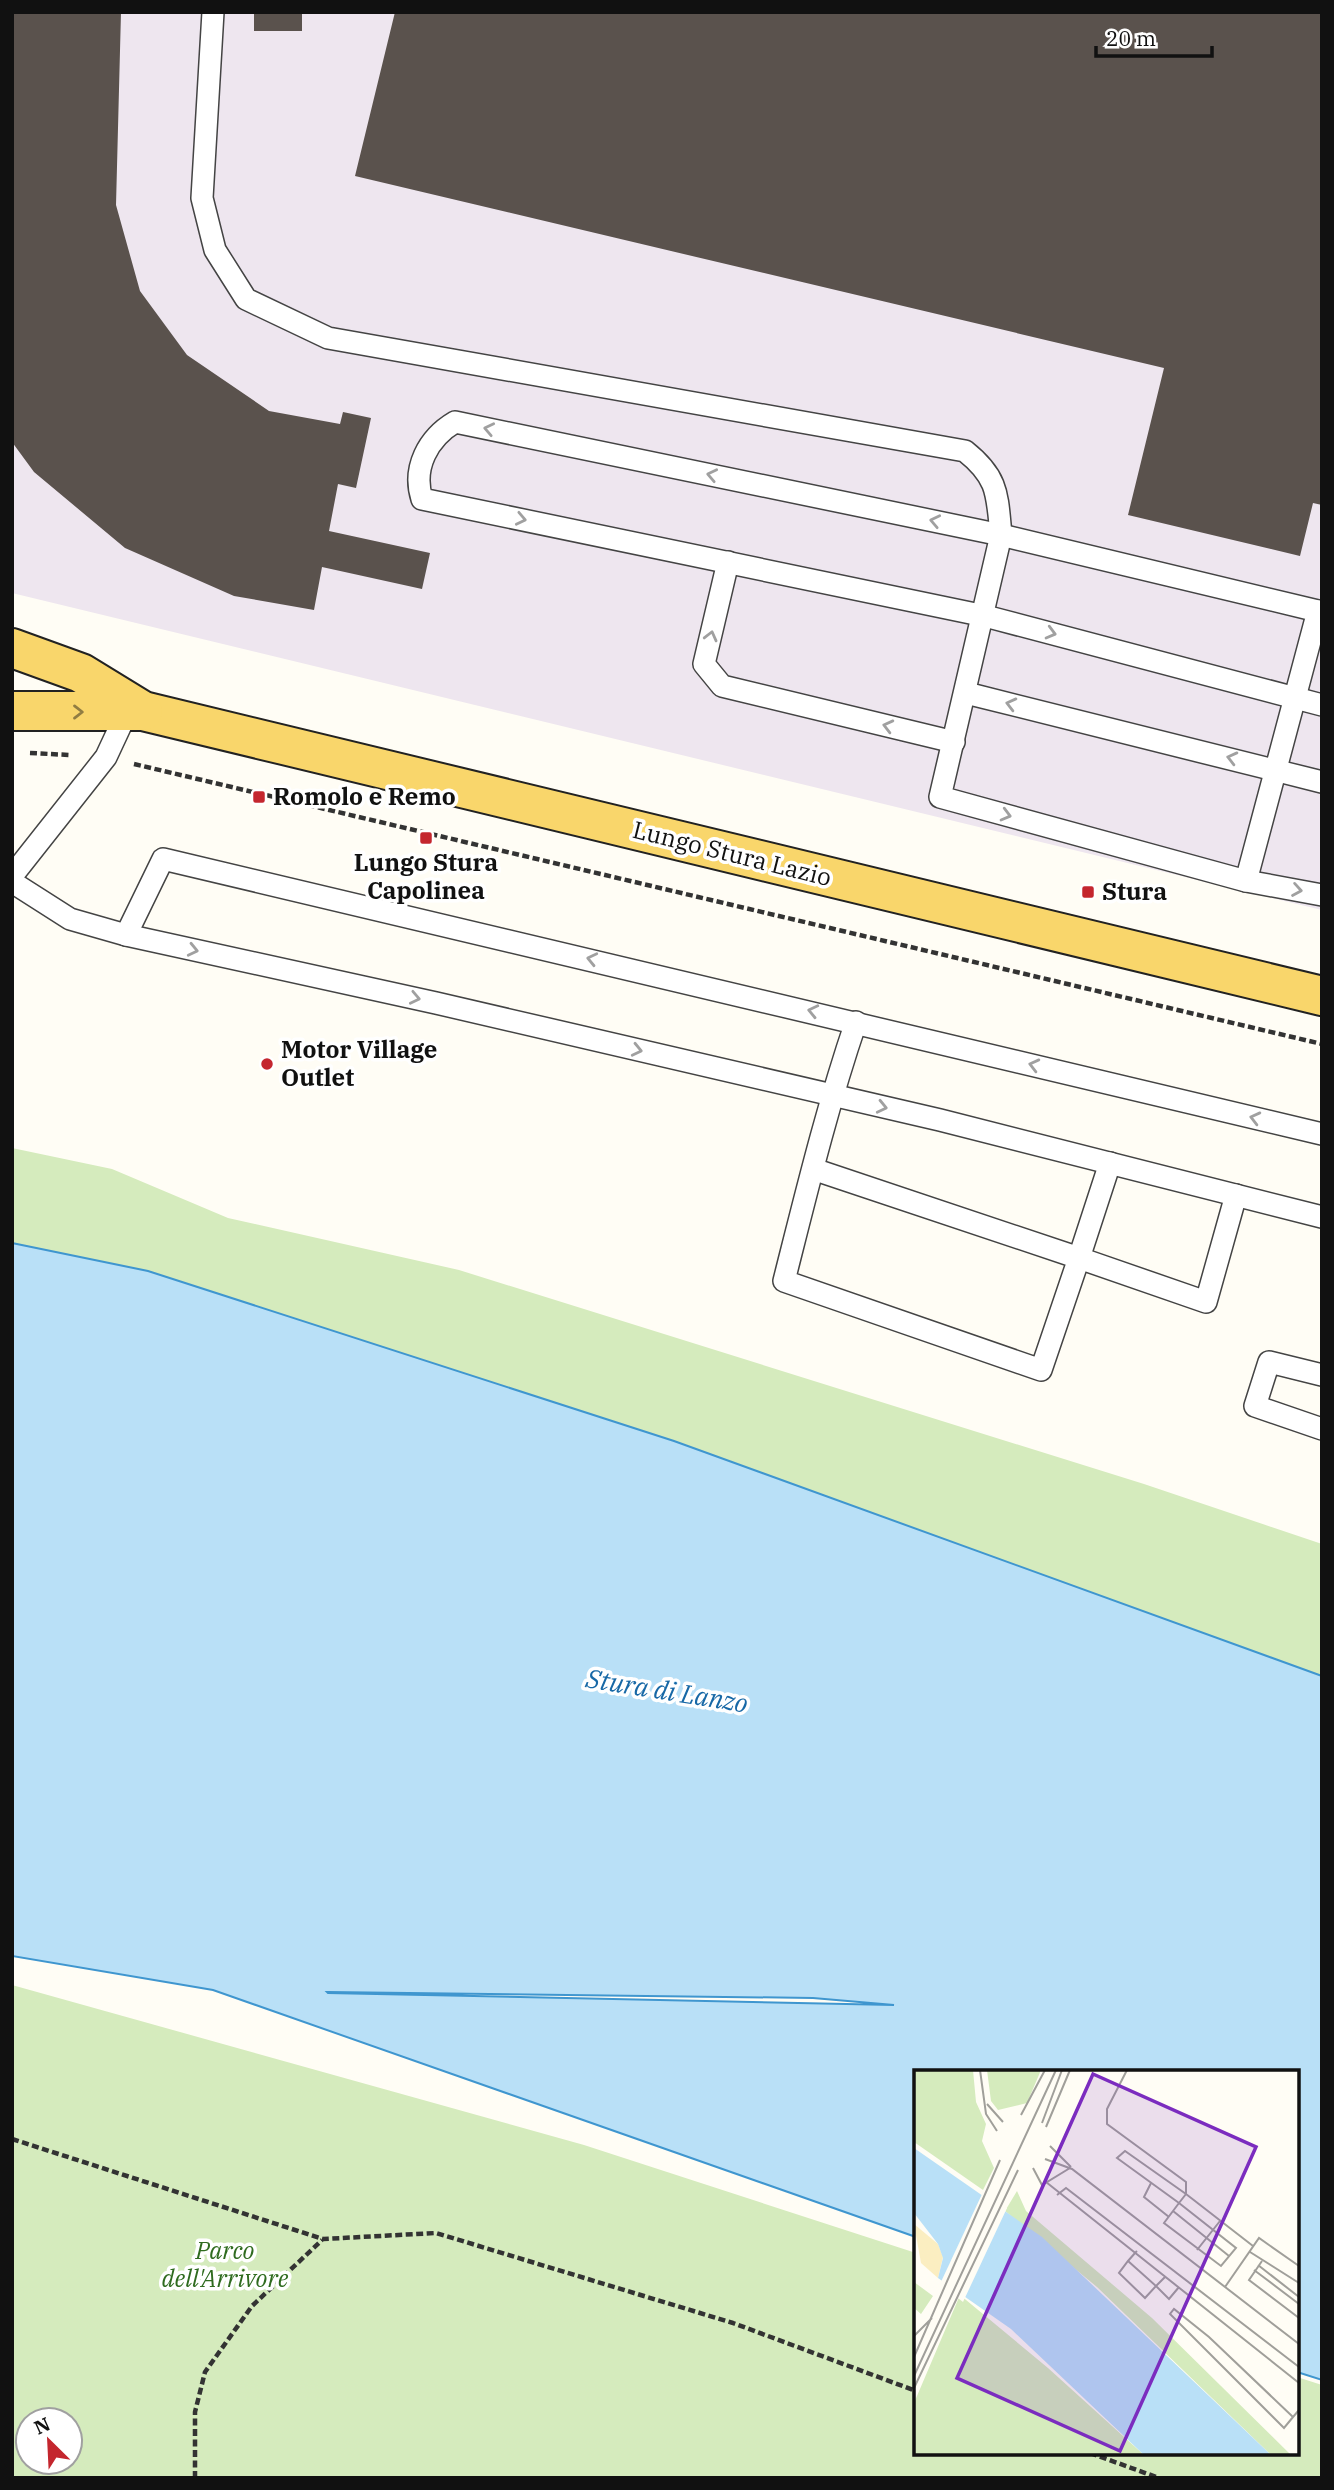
<svg xmlns="http://www.w3.org/2000/svg" width="1334" height="2490" viewBox="0 0 1334 2490" font-family="'IBM Plex Serif',serif">
	<rect width="100%" height="100%" fill="#fffdf5"/>
	<path fill="#eee6ef" d="M12,12h1310v898l-1310,-317z"/>
	<g fill="#d5ebbd" fill-rule="evenodd">
		<path d="M12,1148l100,21 116,49 231,52 685,214 178,60v132l-648,-235 -526,-170 -136,-28z"/>
		<path d="M12,1985l572,160 332,108v200h381v-76l25,8v93h-1310zM28,2420h42v42h-42z"/>
	</g>
	<path fill="#b9e0f7" stroke="#3f96cf" stroke-width="2" fill-rule="evenodd" d="M12,1243l136,28 526,170 648,235v704l-25,-8v-300h-381v165l-703,-247 -201,-34zM327,1992l486,6 81,7 -566,-12z"/>
	<g fill="#5a524d">
		<path d="M12,12h109l-5,193 24,86 47,64 82,56 71,13 3,-12 28,6 -15,70 -18,-4 -9,47 101,22 -8,36 -100,-22 -8,43 -80,-14 -109,-48 -91,-76 -22,-30z"/>
		<rect x="254" y="12" width="48" height="19"/>
		<path d="M395,12h927v493l-9,-2 -13,53 -172,-41 36,-147 -809,-192z"/>
	</g>
	<g fill="none" stroke-linecap="round" stroke-linejoin="round">
		<defs>
			<g id="service">
				<path d="M213,12l-11,186 13,52 31,49 82,39 637,113c34,27 32,44 36,84l-61,262 306,84 76,14"/>
				<path d="M728,562l-24,102 18,22 232,56"/>
				<path d="M1322,612l-321,-77 -546,-113c-27,16 -43,46 -33,77l563,117 337,89"/>
				<path d="M966,693l356,89"/>
				<path d="M12,876l94,-119 21,-45"/>
				<path d="M1246,881l72,-270"/>
				<path d="M12,882l58,37 56,16 310,68 504,117 382,97"/>
				<path d="M126,935l37,-76 1159,275"/>
				<path d="M1110,1163l-31,95 127,44 30,-107"/>
				<path d="M813,1169l266,89 -38,112 -257,-89c22,-87 43,-174 72,-259"/>
				<path d="M1322,1375l-53,-13 -14,44 67,23"/>
			</g>
			<g id="primary">
				<path d="M12,648l69,25 62,38 1179,285"/>
				<path d="M12,711h131"/>
			</g>
		</defs>
		<use href="#service" stroke="#444" stroke-width="24"/>
		<use href="#primary" stroke="#222" stroke-width="42"/>
		<g stroke="#333" stroke-width="4.5" stroke-dasharray="7 3.5" stroke-linecap="butt">
			<path d="M30,753l40,2"/>
			<path d="M134,764l1188,280"/>
			<path d="M12,2139l311,100 113,-6 297,90 183,68"/>
			<path d="M1090,2453l69,25"/>
			<path d="M195,2478v-66l10,-40 47,-66 70,-66"/>
		</g>
		<use href="#service" stroke="#fff" stroke-width="21"/>
		<use href="#primary" stroke="#f9d66b" stroke-width="38"/>
	</g>
	<defs><path id="oneway-chevron" d="M-2-3.5L2.5 0L-2 3.5" fill="none" stroke-width="1.6" stroke-linecap="round" stroke-linejoin="round" transform="scale(1.75)"/></defs>
	<g stroke="#a0a0a0">
		<use href="#oneway-chevron" transform="translate(489 429) rotate(-168)"/>
		<use href="#oneway-chevron" transform="translate(712 475) rotate(-168)"/>
		<use href="#oneway-chevron" transform="translate(521 519) rotate(12)"/>
		<use href="#oneway-chevron" transform="translate(935 521) rotate(-168)"/>
		<use href="#oneway-chevron" transform="translate(1051 633) rotate(15)"/>
		<use href="#oneway-chevron" transform="translate(711 636) rotate(-76)"/>
		<use href="#oneway-chevron" transform="translate(1011 704) rotate(-166)"/>
		<use href="#oneway-chevron" transform="translate(888 726) rotate(-166)"/>
		<use href="#oneway-chevron" transform="translate(1232 758) rotate(-166)"/>
		<use href="#oneway-chevron" transform="translate(1006 815) rotate(15)"/>
		<use href="#oneway-chevron" transform="translate(1297 890) rotate(10)"/>
		<use href="#oneway-chevron" transform="translate(193 950) rotate(13)"/>
		<use href="#oneway-chevron" transform="translate(592 959) rotate(-167)"/>
		<use href="#oneway-chevron" transform="translate(415 998) rotate(12)"/>
		<use href="#oneway-chevron" transform="translate(813 1011) rotate(-167)"/>
		<use href="#oneway-chevron" transform="translate(637 1050) rotate(13)"/>
		<use href="#oneway-chevron" transform="translate(1034 1065) rotate(-166)"/>
		<use href="#oneway-chevron" transform="translate(882 1107) rotate(13)"/>
		<use href="#oneway-chevron" transform="translate(1255 1118) rotate(-166)"/>
	</g>
	<use stroke="#917d42" href="#oneway-chevron" transform="translate(78 712)"/>
	<g fill="#c4262e" stroke="#fff" stroke-width="2.5">
		<rect x="252" y="790" width="14" height="14" rx="3.5"/>
		<rect x="419" y="831" width="14" height="14" rx="3.5"/>
		<rect x="1081" y="885" width="14" height="14" rx="3.5"/>
		<circle cx="267" cy="1064" r="7"/>
	</g>
	<g text-anchor="middle" stroke-width="7" stroke-linejoin="round" paint-order="stroke">
		<g font-size="24" font-weight="bold" fill="#111" stroke="#fff" text-anchor="start">
			<text x="273" y="805">Romolo e Remo</text>
			<text x="426" y="871" text-anchor="middle">Lungo Stura<tspan x="426" dy="28">Capolinea</tspan></text>
			<text x="1102" y="900">Stura</text>
			<text x="281" y="1058">Motor Village<tspan x="281" dy="28">Outlet</tspan></text>
		</g>
		<g font-size="24" fill="#111" stroke="#fff">
			<text transform="translate(732 854) rotate(14)" y="8">Lungo Stura Lazio</text>
		</g>
		<g font-size="24" font-style="italic" fill="#2f6b1f" stroke="#fff">
			<text x="225" y="2259">Parco<tspan x="225" dy="28">dell'Arrivore</tspan></text>
		</g>
		<g font-size="26" font-style="italic" fill="#1768a6" stroke="#fff">
			<text transform="translate(667 1691) rotate(9)" y="9">Stura di Lanzo</text>
		</g>
	</g>
	<g transform="translate(914 2070)">
		<rect width="385" height="385" fill="#fffdf5"/>
		<path d="M0,0h59l3,32 10,22 -4,17 12,27 -11,22 -69,-48zM73,0h54l-14,33 -29,7 -7,-9zM103,121l9,20 126,107 139,137h-20l-174,-168 -92,-76zM0,212l19,14 -12,18 -7,-6zM46,225l88,73 96,87h-230v-52z" fill="#d5ebbd"/>
		<path d="M0,154l24,20 5,13 -5,21 -17,-15z" fill="#fbeec1"/>
		<path d="M0,78l128,89 229,218h-127l-133,-126 -73,-51 5,-20 -5,-14 -24,-31z" fill="#b9e0f7"/>
		<path d="M69,122l24,16 -44,94 -23,-18z" fill="#fffdf5"/>
		<path fill="none" stroke="#a09f9a" stroke-width="2" d="M66,0l6,44 11,17M213,0l-20,39v15l79,58v12l-7,9 -15,20 57,43 15,-18 -57,-45 -62,-45 8,-7 61,43 67,52M73,34l16,18M107,45l24,-45M128,53l20,-53M132,57l24,-57M136,76l21,21M131,89l27,10 227,175M119,98l9,17 28,-17M132,112l253,201M237,113l-7,14 25,20M143,125l9,-7 233,179M259,141l56,45M283,180l23,-29M336,182l49,31M214,191l28,25 -11,12 -26,-25 9,-12 7,-8 2,-2M348,191l-13,19 50,38M344,195l41,32M340,200l45,34M251,207l-9,9 13,13 10,-12M311,217l34,-49 40,28M0,266l18,-18M0,287l86,-197M0,306l142,-306M0,318l104,-218M379,347l-84,-80 -35,-28 -4,5 114,114 9,-11 6,-7"/>
		<path fill="#7b2cbf" fill-opacity="0.15" stroke="#7b2cbf" stroke-width="3.5" d="M179,4l163,73 -136,304 -163,-73z"/>
		<rect width="385" height="385" fill="none" stroke="#111" stroke-width="3.5"/>
	</g>
	<rect width="1334" height="2490" fill="none" stroke="#111111" stroke-width="28"/>
	<g transform="translate(49 2441) rotate(336)"><circle r="33" fill="#ffffff" stroke="#a0a0a0" stroke-width="2"/>
	<path d="M0-5L12 26L0 18L-12 26Z" fill="#c4262e"/>
	<text y="-10" font-size="19" font-weight="bold" text-anchor="middle" fill="#111111">N</text>
	</g>
	<path d="M1096 46v10h116v-10" fill="none" stroke="#111111" stroke-width="3.5"/>
	<text x="1106" y="46" font-size="21" fill="#111111" stroke="#ffffff" stroke-width="5" paint-order="stroke">20 m</text>
</svg>
